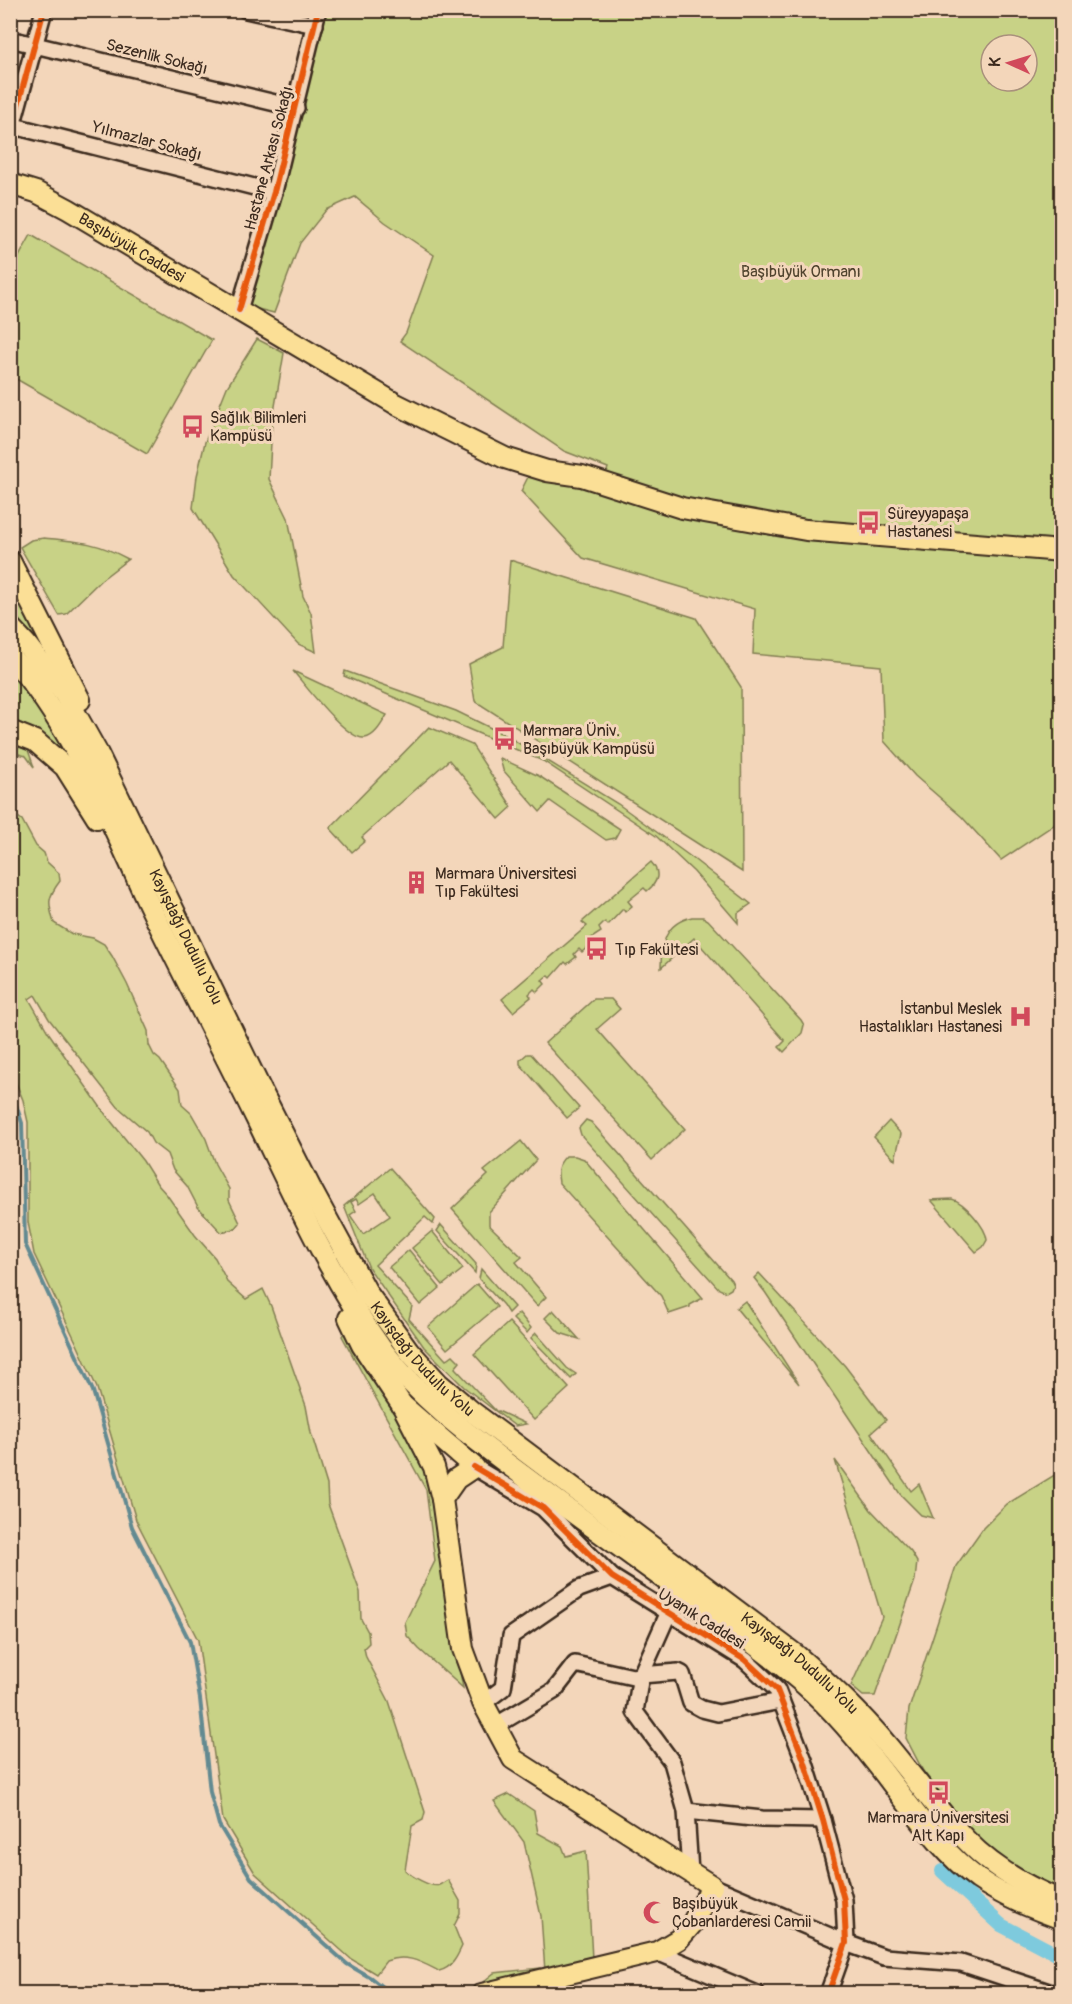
<svg xmlns="http://www.w3.org/2000/svg" width="1072" height="2004" viewBox="0 0 1072 2004" font-family="Pangolin,sans-serif">
	<rect width="100%" height="100%" fill="#f3d6ba"/>
	<filter id="ink" filterUnits="userSpaceOnUse"><feTurbulence type="fractalNoise" baseFrequency=".0167" numOctaves="2"/><feDisplacementMap in="SourceGraphic" scale="12" xChannelSelector="R" yChannelSelector="G"/><feConvolveMatrix kernelMatrix="1 2 1 2 8 2 1 2 1" color-interpolation-filters="sRGB"/></filter>
	<g filter="url(#ink)">
		<g fill="#c8d286" stroke="#827e52" stroke-width="1.5" fill-rule="evenodd">
			<path d="M323,11h738v809l-60,40 -39,-43 -47,-41 -31,-35 -3,-75 -128,-12 2,-45 -172,-51 -62,-67 8,-16 71,17 8,-24 -44,-17 -164,-110 6,-8 28,-78 -49,-33 -30,-25 -29,13 -26,33 -26,70 -28,-7zM991,45h36v36h-36z"/>
			<path d="M31,235l181,105 -65,114 -136,-78v-105z"/>
			<path d="M257,339l27,14 -12,71 -3,55 19,39 15,78 8,17 5,39 -18,-8 -64,-69 -41,-67 4,-32 8,-34 22,-55z"/>
			<path d="M44,538c34,3 53,4 84,21l-27,21 -35,34 -7,1 -39,-68 11,-7z"/>
			<path d="M510,560l186,58 45,69 1,185 -267,-171 -6,-37 34,-17z"/>
			<path d="M11,581l48,92 -48,-54z"/>
			<path d="M293,671l94,44c-5,8 -12,22 -22,23 -18,3 -60,-53 -72,-67z"/>
			<path d="M345,671l111,40 51,25 111,68 73,53 60,47 -13,9v10l-44,-51 -38,-36 -113,-75 -199,-85z"/>
			<path d="M14,674l39,57 16,30 -58,-35v-36z"/>
			<path d="M429,727l43,18 40,62 -13,12 -50,-59 -87,77 3,4 -13,11 -22,-24z"/>
			<path d="M11,744l17,6 6,17 -8,-11 -15,-4z"/>
			<path d="M500,758l39,18 81,53 -5,9 -9,2 -56,-39 -10,11 -37,-42z"/>
			<path d="M11,812l11,8 14,26 8,7 3,9 12,11 1,8c-13,17 -12,22 -6,42l18,11 21,4 11,6 8,12 15,28 21,47 1,14 5,10 6,5 20,29 2,16 9,8 15,26 9,25 14,25v11l11,23 -5,6 -14,3 -23,-25 -11,-21 -14,-16 -6,-16 -14,-11 -6,-11 -29,-25 -69,-88 -14,-24 -6,4 19,33 58,83 37,46 15,24 9,10 28,40 20,23 13,25 18,16 17,-10 8,17 35,100 5,27 16,52 1,19 32,88 1,27 7,13 1,11 -5,5 2,9 23,44 36,111 -2,8 -11,6 -7,44c6,6 26,18 34,15 3,-1 6,-4 9,-5l12,21v13l-6,12 8,20c-5,11 -10,22 -23,25 -18,-9 -33,-18 -53,-10l-10,13 -25,-15 -96,-86 -32,-53 -25,-180 -62,-120 -39,-132 -20,-44 -43,-90 -6,-32v-100l-5,-22 -13,-32z"/>
			<path d="M651,862c10,11 7,20 -4,29l-3,-3 -16,13 4,5 -7,6 -2,-3 -15,16 -3,-3 -6,6 2,4 -14,9 3,4 -8,7 -3,-3 -5,5 2,3 -9,7 -2,-2 -14,16 -3,-3 -6,5 3,4 -8,8 -3,-3 -5,5 2,3 -18,15 -11,-13 85,-73 -5,-4z"/>
			<path d="M692,917h11l5,3 93,100 3,5 -2,8 -18,19 -5,-5 6,-6 -91,-103 -33,30c0,-24 4,-45 31,-51z"/>
			<path d="M594,999h17l9,10 -23,20 88,100 -33,31 -107,-117z"/>
			<path d="M527,1054h4l48,54 -12,10 -47,-54v-4z"/>
			<path d="M586,1120l5,2 140,158 2,4 -2,5 -5,3 -7,-3 -138,-154 -2,-7z"/>
			<path d="M889,1121l12,13 -6,26 -21,-23z"/>
			<path d="M521,1141l15,19 -47,52v13l33,32 -6,5 30,35 -9,9 -85,-97 36,-34 -4,-4z"/>
			<path d="M566,1156h9l9,3 119,139 -13,7v2l-21,7 -8,-18 -102,-113c-2,-12 -2,-18 7,-27z"/>
			<path d="M390,1168l45,51 -2,5 -8,-7 -50,48 37,41 -3,13 37,41 7,-5 7,7 -5,6 42,44 1,-1 28,13 -11,2 -51,-39 -40,-40 -55,-79 -25,-62zM375,1193l15,23 -27,18 -13,-19 6,-4 -5,-9 5,-3 3,5z"/>
			<path d="M952,1199c12,3 34,28 35,41l-4,7 -7,5 -45,-52z"/>
			<path d="M441,1225l35,39 -1,9 -38,-42z"/>
			<path d="M432,1231l31,38 -20,16 -31,-37z"/>
			<path d="M409,1250l31,38 -20,17 -31,-38z"/>
			<path d="M481,1269l33,38 -6,6 -5,-8 -24,-26z"/>
			<path d="M759,1273l86,93 41,54 -15,13 40,58 8,-7 14,34 -12,-3 -21,-21 -135,-202 -11,-14z"/>
			<path d="M477,1284l20,23 -50,42 -19,-22z"/>
			<path d="M745,1301l54,83 -63,-76z"/>
			<path d="M553,1310l26,29 -19,-6 -15,-15z"/>
			<path d="M519,1313l12,15 -4,5 -14,-14z"/>
			<path d="M509,1322l60,66 -35,32 -60,-66z"/>
			<path d="M345,1331l9,12 59,100 19,43 10,88 21,114 -44,-39 -12,-13 -2,-14 30,-61 -9,-71 -84,-154z"/>
			<path d="M536,1333l31,35 9,6 -5,5 -40,-41z"/>
			<path d="M835,1460l36,50 40,42 6,10 -2,18 -40,116h-12l-12,-10 31,-69z"/>
			<path d="M1061,1471v418l-46,-22 -43,-34 -49,-62 -17,-33 3,-29 47,-143 27,-38 24,-24z"/>
			<path d="M509,1794l25,17 4,22 24,13 4,10 20,-5 6,108 -47,12 -4,-55 -17,-74 -30,-41z"/>
			<path d="M540,1968l-2,8 -70,18 26,-21z"/>
		</g>
		<g fill="none" stroke-linecap="round" stroke-linejoin="round">
			<path stroke="#638a91" stroke-width="4" d="M10,1086l12,37 3,121 68,147 39,136 58,115 10,57 10,93 9,33 32,53 96,86 24,14 20,16"/>
			<path stroke="#7ecadd" stroke-width="14" d="M942,1871l59,54 61,32"/>
			<defs>
				<g id="minor">
					<path d="M246,10l69,15"/>
					<path d="M10,39l286,69"/>
					<path d="M10,125l264,67"/>
					<path d="M10,134l34,-124"/>
					<path d="M239,310l35,-118 44,-182"/>
					<path d="M474,1467l69,41 69,69 133,83 32,30 27,70 19,60 21,80 2,43 -18,51"/>
					<path d="M668,1614l-27,61 -6,37 37,50 14,49 4,61"/>
					<path d="M483,1703l20,-15 8,-52 68,-47 33,-12"/>
					<path d="M495,1726l59,-35 21,-27 58,13 8,-2 37,-3 4,2 9,29 11,6 16,4 63,-12"/>
					<path d="M686,1811l76,8 61,1"/>
					<path d="M712,1886l134,57 38,14 77,6 94,31"/>
					<path d="M657,1952l100,42"/>
					<path d="M526,1982l26,12"/>
				</g>
				<g id="major">
					<path id="s1" d="M10,184l26,8 32,17 328,195 109,54 42,13 35,5 100,32 124,22 256,21"/>
					<path d="M10,561l70,139"/>
					<path id="s2" d="M10,627l16,17 39,51 33,59 161,332 52,103 57,105 41,57 30,33 32,27 325,244c32,28 64,57 91,90 26,31 50,65 79,95 26,27 60,47 96,61"/>
					<path d="M10,656c62,69 97,158 136,242 35,74 74,146 110,220 38,78 74,159 125,230 39,52 92,90 144,129 52,39 105,77 157,115 42,30 83,58 122,92 33,29 62,65 89,101 26,33 51,69 85,94 26,18 54,29 84,40"/>
					<path d="M10,731l25,10 30,26 32,51"/>
					<path d="M349,1318l13,27 40,60 32,62 8,32"/>
					<path d="M402,1405l72,62 -18,12 -14,20 21,150 20,54 30,56 199,127 -20,38 -13,15 -22,13 -175,42"/>
				</g>
			</defs>
			<use href="#minor" stroke="#3b2a1e" stroke-width="20"/>
			<use href="#major" stroke="#3b2a1e" stroke-width="24"/>
			<use href="#minor" stroke="#f3d6ba" stroke-width="15"/>
			<use href="#major" stroke="#fbdf96" stroke-width="20"/>
			<defs>
				<g id="cycleway">
					<path d="M10,134l34,-124"/>
					<path d="M239,310l35,-118 44,-182"/>
					<path d="M474,1467l69,41 69,69 133,83 32,30 27,70 19,60 21,80 2,43 -18,51"/>
				</g>
			</defs>
			<use href="#cycleway" stroke="#f3d6ba" stroke-width="10"/>
			<use href="#cycleway" stroke="#e8590c" stroke-width="6"/>
		</g>
	</g>
	<defs>
		<symbol id="bus-bare" viewBox="-9 -9 18 18"><path d="M-5-6H5V4H4V6H2V4H-2V6H-4V4H-5ZM-3.5-4V0h7V-4ZM-3.5 1.2v1.5H-2V1.2ZM2 1.2v1.5H3.5V1.2Z" fill="#d1495b" stroke="#f3d6ba" stroke-width="2.5" paint-order="stroke"/></symbol>
		<symbol id="building-bare" viewBox="-9 -9 18 18"><path d="M-4-6H4V6H1V3H-1V6H-4ZM-2.5-4.3h1.7v1.8h-1.7ZM.8-4.3h1.7v1.8H.8ZM-2.5-1h1.7V.8h-1.7ZM.8-1h1.7V.8H.8Z" fill="#d1495b" stroke="#f3d6ba" stroke-width="2.5" paint-order="stroke"/></symbol>
		<symbol id="hospital-bare" viewBox="-9 -9 18 18"><path d="M-5-5h3v3.5h4V-5h3V5h-3V1.5h-4V5h-3Z" fill="#d1495b" stroke="#f3d6ba" stroke-width="2.5" paint-order="stroke"/></symbol>
		<symbol id="mosque-bare" viewBox="-9 -9 18 18"><path d="M3.5-4.9A6 6 0 1 0 3.5 4.9A5 5 0 1 1 3.5-4.9Z" fill="#d1495b" stroke="#f3d6ba" stroke-width="2.5" paint-order="stroke"/></symbol>
	</defs>
	<g fill-rule="evenodd">
		<use href="#bus-bare" x="176" y="410" width="33" height="33"/>
		<use href="#bus-bare" x="852" y="506" width="33" height="33"/>
		<use href="#bus-bare" x="488" y="722" width="33" height="33"/>
		<use href="#building-bare" x="400" y="866" width="33" height="33"/>
		<use href="#bus-bare" x="580" y="932" width="33" height="33"/>
		<use href="#hospital-bare" x="1004" y="1000" width="33" height="33"/>
		<use href="#bus-bare" x="922" y="1776" width="33" height="33"/>
		<use href="#mosque-bare" x="638" y="1896" width="33" height="33"/>
	</g>
	<g text-anchor="middle" stroke-width="6" stroke-linejoin="round" paint-order="stroke">
		<g font-size="16" fill="#3b2a1e" stroke="#f3d6ba">
			<text transform="translate(157 56) rotate(14)" y="6">Sezenlik Sokağı</text>
			<text transform="translate(147 140) rotate(15)" y="6">Yılmazlar Sokağı</text>
			<text transform="translate(268 158) rotate(-75)" y="6">Hastane Arkası Sokağı</text>
			<text dy="6" stroke="none"><textPath href="#s1" startOffset="138">Başıbüyük Caddesi</textPath></text>
			<text dy="6" stroke="none"><textPath href="#s2" startOffset="358">Kayışdağı Dudullu Yolu</textPath></text>
			<text dy="6" stroke="none"><textPath href="#s2" startOffset="844">Kayışdağı Dudullu Yolu</textPath></text>
			<text transform="translate(702 1618) rotate(32)" y="6">Uyanık Caddesi</text>
			<text dy="6" stroke="none"><textPath href="#s2" startOffset="1330">Kayışdağı Dudullu Yolu</textPath></text>
		</g>
		<g font-size="16" fill="#50432e" stroke="#f3d6ba">
			<text x="801" y="277">Başıbüyük Ormanı</text>
		</g>
		<g font-size="16" fill="#3b2a1e" stroke="#f3d6ba" text-anchor="start">
			<text x="210" y="423">Sağlık Bilimleri<tspan x="210" dy="18">Kampüsü</tspan></text>
			<text x="887" y="519">Süreyyapaşa<tspan x="887" dy="18">Hastanesi</tspan></text>
			<text x="523" y="736">Marmara Üniv.<tspan x="523" dy="18">Başıbüyük Kampüsü</tspan></text>
			<text x="435" y="879">Marmara Üniversitesi<tspan x="435" dy="18">Tıp Fakültesi</tspan></text>
			<text x="615" y="955">Tıp Fakültesi</text>
			<text x="1002" y="1014" text-anchor="end">İstanbul Meslek<tspan x="1002" dy="18">Hastalıkları Hastanesi</tspan></text>
			<text x="938" y="1823" text-anchor="middle">Marmara Üniversitesi<tspan x="938" dy="18">Alt Kapı</tspan></text>
			<text x="672" y="1909">Başıbüyük<tspan x="672" dy="18">Çobanlarderesi Camii</tspan></text>
		</g>
	</g>
	<rect width="1072" height="2004" fill="none" stroke="#f3d6ba" stroke-width="36"/>
	<rect x="18" y="18" width="1036" height="1968" fill="none" stroke="#3b2a1e" stroke-width="2" filter="url(#ink)"/>
	<g transform="translate(1009 63) rotate(274)"><circle r="28" fill="#f3d6ba" stroke="#a9917c" stroke-width="1.5"/>
	<path d="M0-4.5L10 22L0 15L-10 22Z" fill="#d1495b"/>
	<text y="-9" font-size="16" font-weight="bold" text-anchor="middle" fill="#3b2a1e">K</text>
	</g>
</svg>
